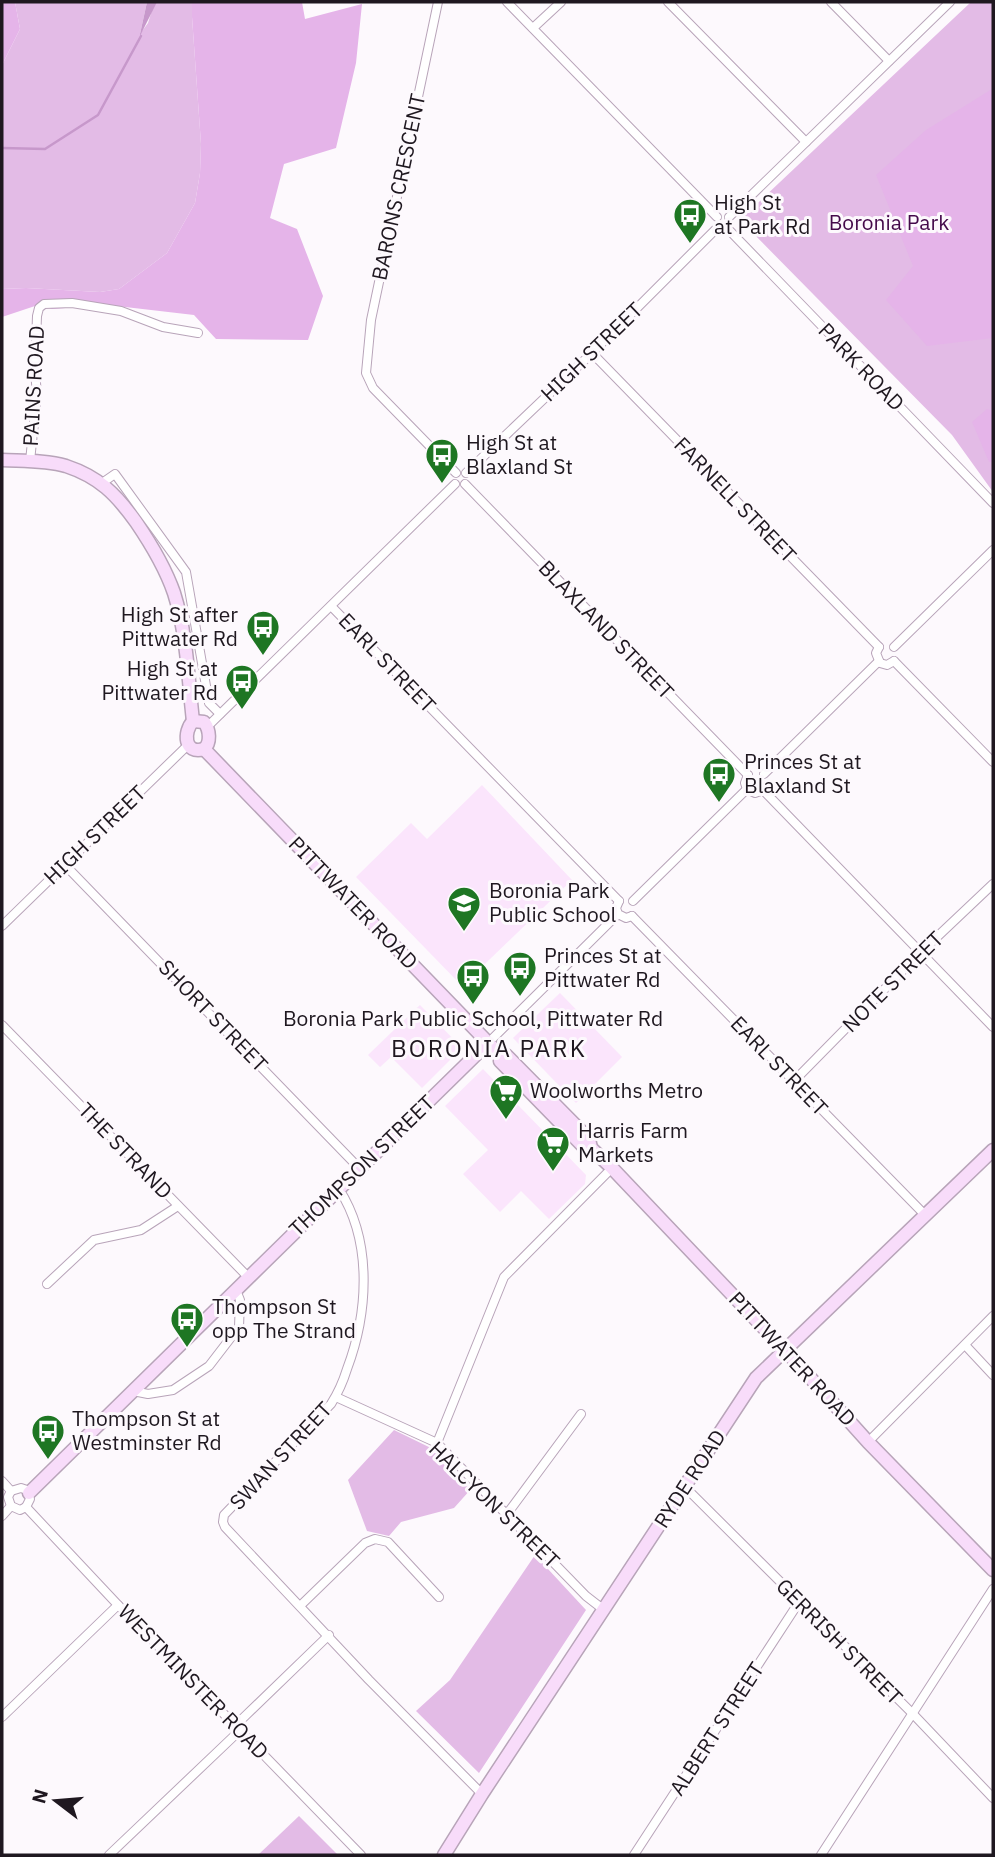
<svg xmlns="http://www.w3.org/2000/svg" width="995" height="1857" viewBox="0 0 995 1857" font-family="'IBM Plex Sans',sans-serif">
	<rect width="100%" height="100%" fill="#fdf9fd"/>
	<g fill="#fbe5fc">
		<path d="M482,785l90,95 -110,106 -106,-109 55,-54 16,16z"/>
		<path d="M560,993l62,64 -46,46 -63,-65z"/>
		<path d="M420,1005l42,43 -40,40 -31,-31 -11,10 -12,-12z"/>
		<path d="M483,1069l103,106 -1,9 -36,35 -28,-28 -21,21 -37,-38 25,-24 -43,-44z"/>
	</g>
	<g fill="#e3bbe6">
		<path d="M15,2h132l-7,32 8,-11 5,-16 4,-5h35v15l9,127 -1,29 -5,30 -28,50 -48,36 -19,3 -74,-4 -24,1v-224l18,-36z"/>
		<path d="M971,2h22v490l-41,-57 -208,-211v-8z"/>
		<path d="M394,1430l39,19 38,40 -17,19 -53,14 -12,14 -22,-5 -19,-51z"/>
		<path d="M535,1555l51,55 -107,163 -63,-62 34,-31z"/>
		<path d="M299,1816l39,39h-80z"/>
	</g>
	<g fill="#e5b4e9">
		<path d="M2,2h13l5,27 -18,36z"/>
		<path d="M192,2h110l3,17 57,-15 -6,59 -20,85 -52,16 -14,54 27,11 26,67 -15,44 -92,-1 -22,-24 -86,-10 -56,4 -14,-4 -36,12v-28l24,-1 74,4 19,-3 48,-36 28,-50 5,-30 1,-29 -9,-127z"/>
		<path d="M993,86v252l-66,8 -41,-46 27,-34 -37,-91 50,-45 66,-41z"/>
		<path d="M987,409l6,2v51h-4l-17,-40z"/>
	</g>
	<path fill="#c798cb" d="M147,2h10l-17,34v-2z"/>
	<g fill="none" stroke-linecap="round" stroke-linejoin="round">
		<path stroke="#c798cb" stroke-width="2.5" d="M2,148l43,1 53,-34 43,-79"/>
		<defs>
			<g id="street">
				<path d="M438,2l-67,318 -5,53 7,15 83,85"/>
				<path d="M507,2l210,215"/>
				<path d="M668,2l138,140"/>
				<path d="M831,2l58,59"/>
				<path d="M533,28l28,-26"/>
				<path d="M729,217l221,-215"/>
				<path d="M729,230l264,273"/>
				<path d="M592,353l287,294"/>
				<path d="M30,461l7,-67 -2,-22 2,-56 2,-8 5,-4 28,-1 49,8 42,16 35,6"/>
				<path d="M466,473l126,-120 124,-124"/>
				<path d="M102,483l13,-9 71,98 23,131 11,11"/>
				<path d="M465,484l283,291"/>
				<path d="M331,606l288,295"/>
				<path d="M879,647l-3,6 4,10 7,2 7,-4"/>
				<path d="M894,647l99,-97"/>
				<path d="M894,661l99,101"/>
				<path d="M207,727l248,-243"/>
				<path d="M764,774l115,-113"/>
				<path d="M748,775l-3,8 2,6 8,4 8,-3"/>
				<path d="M763,790l230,237"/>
				<path d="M65,865l295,304"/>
				<path d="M619,901l-3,7 2,6 8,4 6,-2"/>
				<path d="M633,901l114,-112"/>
				<path d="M632,916l294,300"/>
				<path d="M2,926l186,-181"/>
				<path d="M2,1025l247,253"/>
				<path d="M488,1043l130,-129"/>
				<path d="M794,1081l126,-128 73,-69"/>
				<path d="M339,1189c34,53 29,124 8,180 -4,13 -9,24 -16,35l-107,111 -1,7 2,5 144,153 113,114"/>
				<path d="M47,1284l47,-44 47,-10 37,-24"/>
				<path d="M965,1345l28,30"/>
				<path d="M133,1391l15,3 25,-4 36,-24 30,-39 1,-27 -4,-10"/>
				<path d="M336,1397l101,46 149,153 18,14"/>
				<path d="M868,1442l125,-126"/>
				<path d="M437,1443l67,-166 108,-109"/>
				<path d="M2,1481l9,10"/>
				<path d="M684,1486l229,228 80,84"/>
				<path d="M11,1491l10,-3 6,2 3,9 -4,8"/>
				<path d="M11,1491l-3,6 3,9 9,4 6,-3"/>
				<path d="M26,1507l92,98 243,250"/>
				<path d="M507,1514l74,-100"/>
				<path d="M2,1516l9,-10"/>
				<path d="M301,1605l64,-62 10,-4 13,3 51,55"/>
				<path d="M2,1717l116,-112"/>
				<path d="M109,1855l125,-119 7,-16 88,-85"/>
				<path d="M634,1855l165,-253"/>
				<path d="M821,1855l172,-266"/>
			</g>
			<g id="secondary">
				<path d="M2,460c20,1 44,0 64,6 33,11 50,28 70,56 15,22 29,45 38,71 13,41 14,85 19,128"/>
				<path d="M193,721c-10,11 -9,34 11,28"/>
				<path d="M193,721l11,1c6,8 7,21 0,27"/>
				<path d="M204,749l294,304 3,3 5,-1 83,84 2,9"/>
				<path d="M501,1056l-1,5 83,85 8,2 21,20 185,195 71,79 125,128"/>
				<path d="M29,1493l459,-450"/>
				<path d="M444,1855l38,-61 274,-416 237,-228"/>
			</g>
		</defs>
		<use href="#street" stroke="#b8a4b9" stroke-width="10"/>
		<use href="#secondary" stroke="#b8a4b9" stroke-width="15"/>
		<use href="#street" stroke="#fff" stroke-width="8"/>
		<use href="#secondary" stroke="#f8dcfa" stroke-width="12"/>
	</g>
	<defs>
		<symbol id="bus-pin" viewBox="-11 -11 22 30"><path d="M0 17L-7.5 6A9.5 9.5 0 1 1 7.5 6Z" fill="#1e7623" stroke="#fdf9fd"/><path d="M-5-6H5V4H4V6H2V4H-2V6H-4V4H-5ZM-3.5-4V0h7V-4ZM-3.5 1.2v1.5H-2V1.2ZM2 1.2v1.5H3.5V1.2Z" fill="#fff"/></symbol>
		<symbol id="school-pin" viewBox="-11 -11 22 30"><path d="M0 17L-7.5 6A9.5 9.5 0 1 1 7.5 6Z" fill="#1e7623" stroke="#fdf9fd"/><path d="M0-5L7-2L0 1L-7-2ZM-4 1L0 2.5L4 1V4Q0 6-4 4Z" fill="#fff"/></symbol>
		<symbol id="supermarket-pin" viewBox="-11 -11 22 30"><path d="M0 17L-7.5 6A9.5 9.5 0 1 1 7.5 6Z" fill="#1e7623" stroke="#fdf9fd"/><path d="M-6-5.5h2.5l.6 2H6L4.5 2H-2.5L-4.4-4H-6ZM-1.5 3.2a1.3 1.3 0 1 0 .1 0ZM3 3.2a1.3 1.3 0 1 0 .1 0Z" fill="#fff"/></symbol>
	</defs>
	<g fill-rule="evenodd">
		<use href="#bus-pin" x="671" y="196" width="38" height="52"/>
		<use href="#bus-pin" x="423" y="436" width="38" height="52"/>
		<use href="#bus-pin" x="244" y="608" width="38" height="52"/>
		<use href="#bus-pin" x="223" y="662" width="38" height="52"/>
		<use href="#bus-pin" x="700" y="755" width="38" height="52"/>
		<use href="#school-pin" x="445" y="884" width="38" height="52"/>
		<use href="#bus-pin" x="501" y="949" width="38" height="52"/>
		<use href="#bus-pin" x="454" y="957" width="38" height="52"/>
		<use href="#supermarket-pin" x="487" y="1072" width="38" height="52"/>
		<use href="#supermarket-pin" x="534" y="1124" width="38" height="52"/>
		<use href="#bus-pin" x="168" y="1300" width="38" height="52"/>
		<use href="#bus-pin" x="29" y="1412" width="38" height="52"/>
	</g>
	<g text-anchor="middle" stroke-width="6" stroke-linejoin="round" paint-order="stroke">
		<g font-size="21" fill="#1f1820" stroke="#fdf9fd">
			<text transform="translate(399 187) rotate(-78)" y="7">BARONS CRESCENT</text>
			<text transform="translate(592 352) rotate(-44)" y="7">HIGH STREET</text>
			<text transform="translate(861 367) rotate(46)" y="7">PARK ROAD</text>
			<text transform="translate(34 386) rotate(-87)" y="7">PAINS ROAD</text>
			<text transform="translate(735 500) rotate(46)" y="7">FARNELL STREET</text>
			<text transform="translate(606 630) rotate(46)" y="7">BLAXLAND STREET</text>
			<text transform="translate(387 663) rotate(46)" y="7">EARL STREET</text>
			<text transform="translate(95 835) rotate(-44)" y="7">HIGH STREET</text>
			<text transform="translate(353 903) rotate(46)" y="7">PITTWATER ROAD</text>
			<text transform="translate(893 982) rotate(-45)" y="7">NOTE STREET</text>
			<text transform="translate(213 1016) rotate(46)" y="7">SHORT STREET</text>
			<text transform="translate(779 1066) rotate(46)" y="7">EARL STREET</text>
			<text transform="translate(125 1151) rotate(46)" y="7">THE STRAND</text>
			<text transform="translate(362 1166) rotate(-44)" y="7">THOMPSON STREET</text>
			<text transform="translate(792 1359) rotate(47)" y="7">PITTWATER ROAD</text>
			<text transform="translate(281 1456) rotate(-47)" y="7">SWAN STREET</text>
			<text transform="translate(690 1479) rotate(-57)" y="7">RYDE ROAD</text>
			<text transform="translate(494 1505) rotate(44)" y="7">HALCYON STREET</text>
			<text transform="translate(839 1642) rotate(45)" y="7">GERRISH STREET</text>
			<text transform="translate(193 1682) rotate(46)" y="7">WESTMINSTER ROAD</text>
			<text transform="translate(717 1729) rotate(-57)" y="7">ALBERT STREET</text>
		</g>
		<g font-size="21" fill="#1f1820" stroke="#fdf9fd" text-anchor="start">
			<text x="714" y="210">High St<tspan x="714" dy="24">at Park Rd</tspan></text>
			<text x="466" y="450">High St at<tspan x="466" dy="24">Blaxland St</tspan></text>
			<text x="238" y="622" text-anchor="end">High St after<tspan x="238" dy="24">Pittwater Rd</tspan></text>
			<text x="218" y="676" text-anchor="end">High St at<tspan x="218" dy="24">Pittwater Rd</tspan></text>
			<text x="744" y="769">Princes St at<tspan x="744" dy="24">Blaxland St</tspan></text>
			<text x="489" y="898">Boronia Park<tspan x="489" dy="24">Public School</tspan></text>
			<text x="544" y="963">Princes St at<tspan x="544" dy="24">Pittwater Rd</tspan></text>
			<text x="473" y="1026" text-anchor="middle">Boronia Park Public School, Pittwater Rd</text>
			<text x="530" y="1098">Woolworths Metro</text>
			<text x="578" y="1138">Harris Farm<tspan x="578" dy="24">Markets</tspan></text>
			<text x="212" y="1314">Thompson St<tspan x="212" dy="24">opp The Strand</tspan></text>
			<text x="72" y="1426">Thompson St at<tspan x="72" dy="24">Westminster Rd</tspan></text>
		</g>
		<g font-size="21" fill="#44094a" stroke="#fdf9fd">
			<text x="889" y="230">Boronia Park</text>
		</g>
		<g font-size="24" letter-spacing="2" fill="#1f1820" stroke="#fdf9fd">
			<text x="489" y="1057">BORONIA PARK</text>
		</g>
	</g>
	<rect width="995" height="1857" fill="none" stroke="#1f1820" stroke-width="7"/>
	<g transform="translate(56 1801) rotate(286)" stroke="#fdf9fd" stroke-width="5" paint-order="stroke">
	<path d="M0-5L12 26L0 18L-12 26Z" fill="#1f1820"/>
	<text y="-10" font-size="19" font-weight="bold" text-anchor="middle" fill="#1f1820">N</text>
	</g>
</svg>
